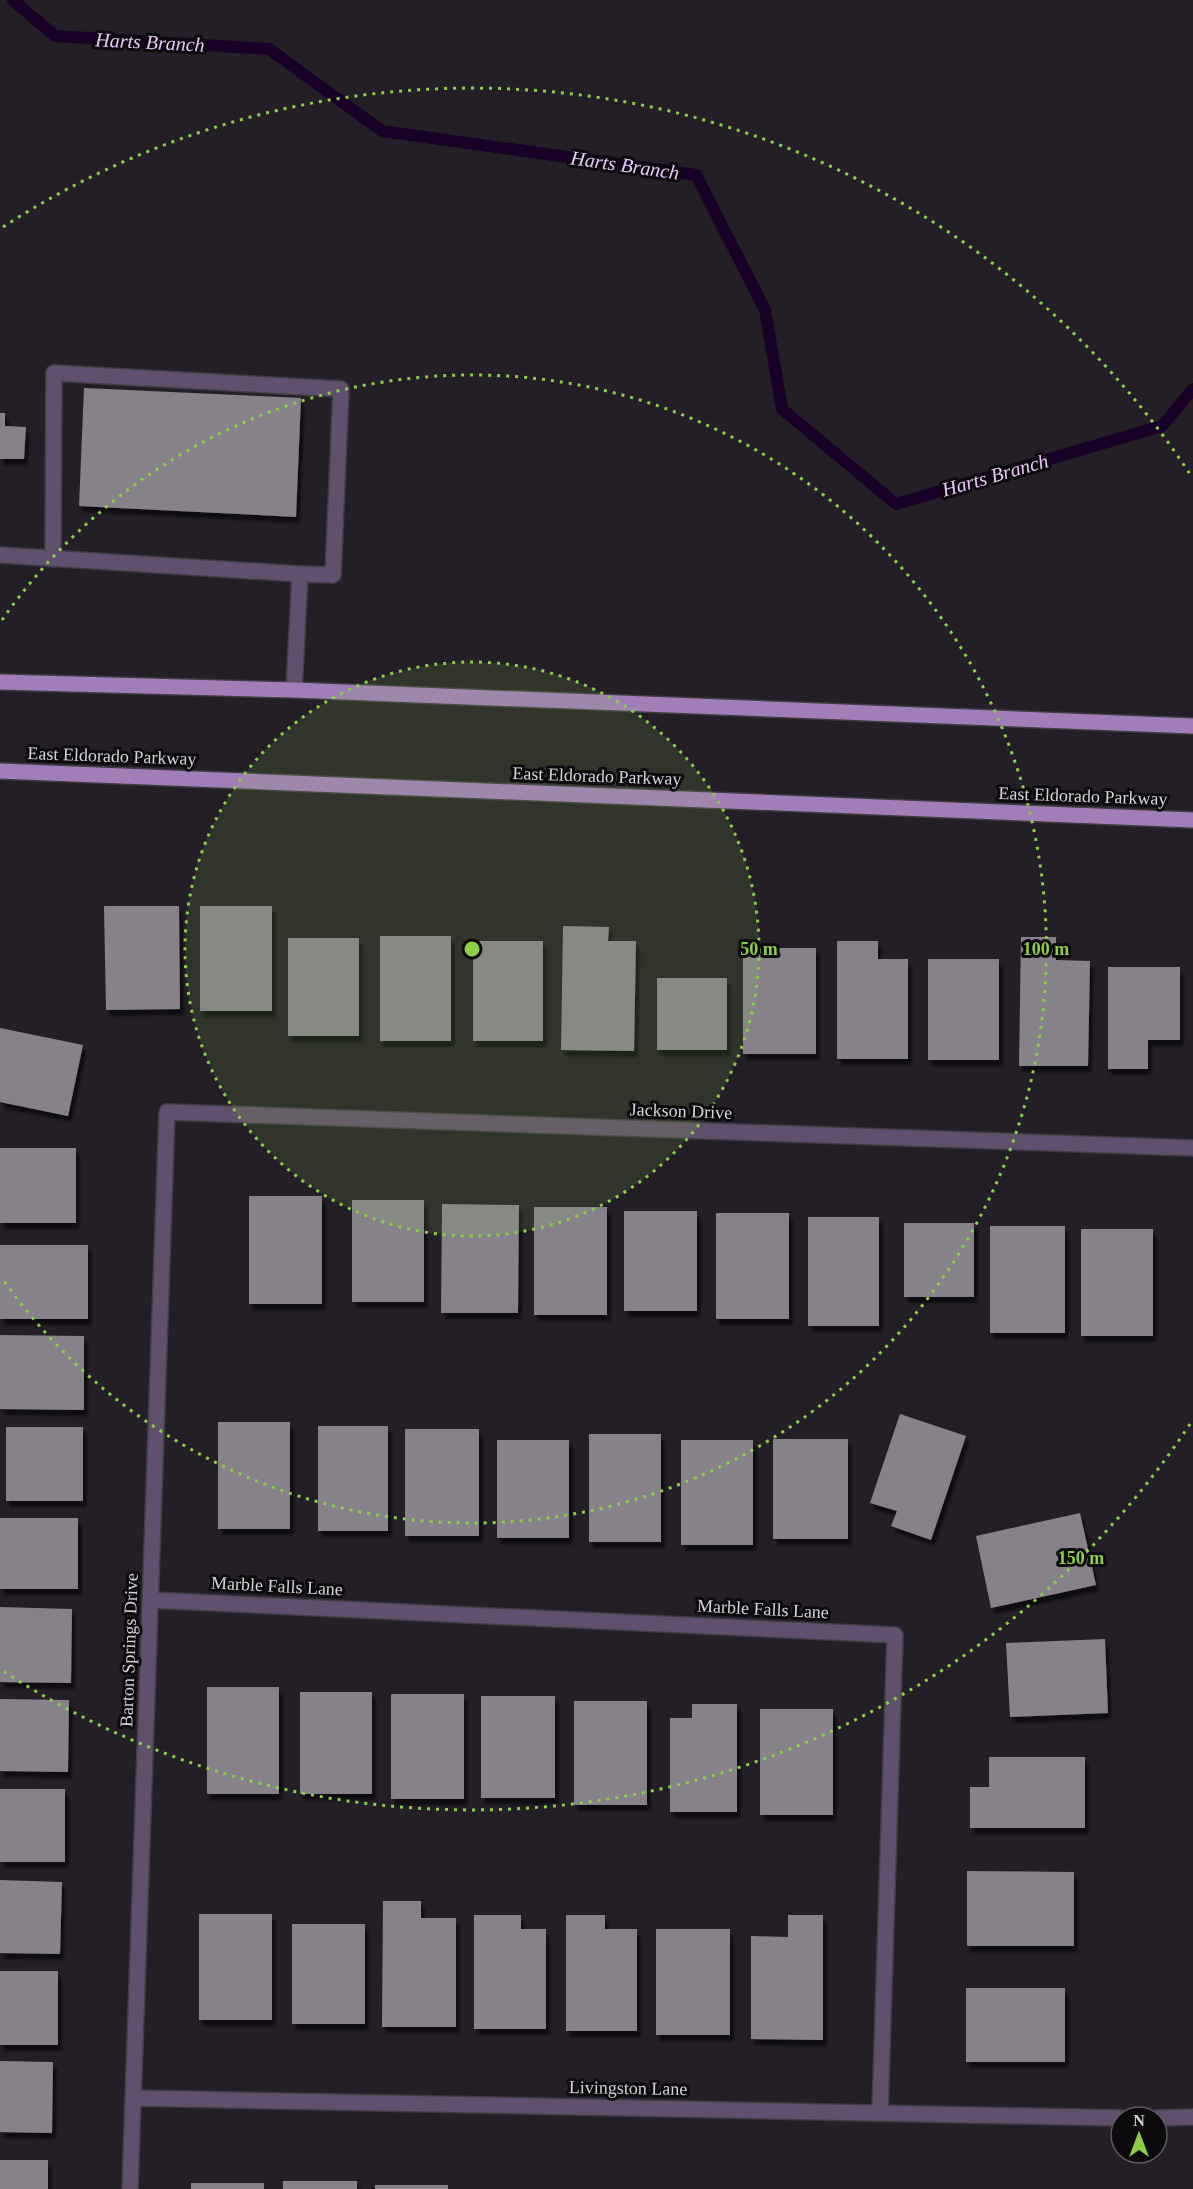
<svg xmlns="http://www.w3.org/2000/svg" width="1193" height="2189" viewBox="0 0 1193 2189" font-family="Georgia,serif">
	<defs>
		<filter id="shadow"><feDropShadow dx="3.5" dy="6" stdDeviation="1.5" flood-color="#0009"/></filter>
	</defs>
	<rect width="100%" height="100%" fill="#241f27"/>
	<g fill="none" stroke-linecap="round" stroke-linejoin="round">
		<path stroke="#180026" stroke-width="12" d="M13,0l42,36 214,13 113,82 314,44 69,135 17,99 114,95 266,-78 31,-37"/>
	</g>
	<g fill="#87818a" filter="url(#shadow)">
		<path d="M84,388l217,10 -5,119 -217,-11z"/>
		<path d="M0,413h5v13l21,1 -2,32h-24z"/>
		<path d="M104,906h75l1,103 -74,1z"/>
		<rect x="200" y="906" width="72" height="105"/>
		<path d="M563,926l46,1 -1,14h28l-2,110 -73,-1z"/>
		<rect x="380" y="936" width="71" height="105"/>
		<path d="M1021,937h35v23l34,1 -2,105h-69z"/>
		<rect x="288" y="938" width="71" height="98"/>
		<rect x="473" y="941" width="70" height="100"/>
		<path d="M837,941h41v18h30v100h-71z"/>
		<rect x="743" y="948" width="73" height="106"/>
		<rect x="928" y="959" width="71" height="101"/>
		<path d="M1108,967h72v73h-32v29h-40z"/>
		<rect x="657" y="978" width="70" height="72"/>
		<path d="M0,1028l83,17 -15,71 -68,-14z"/>
		<rect x="0" y="1148" width="76" height="75"/>
		<rect x="249" y="1196" width="73" height="108"/>
		<rect x="352" y="1200" width="72" height="102"/>
		<path d="M442,1204l77,1 -1,108h-77z"/>
		<rect x="534" y="1207" width="73" height="108"/>
		<rect x="624" y="1211" width="73" height="100"/>
		<rect x="716" y="1213" width="73" height="106"/>
		<rect x="808" y="1217" width="71" height="109"/>
		<rect x="904" y="1223" width="70" height="74"/>
		<rect x="990" y="1226" width="75" height="107"/>
		<rect x="1081" y="1229" width="72" height="107"/>
		<rect x="0" y="1245" width="88" height="74"/>
		<path d="M0,1335l84,1v74l-84,-1z"/>
		<path d="M900,1414l66,22 -35,104 -40,-14 6,-15 -27,-8z"/>
		<rect x="218" y="1422" width="72" height="107"/>
		<rect x="318" y="1426" width="70" height="105"/>
		<rect x="6" y="1427" width="77" height="74"/>
		<rect x="405" y="1429" width="74" height="107"/>
		<rect x="589" y="1434" width="72" height="108"/>
		<rect x="773" y="1439" width="75" height="100"/>
		<rect x="497" y="1440" width="72" height="98"/>
		<rect x="681" y="1440" width="72" height="105"/>
		<path d="M1080,1513l16,72 -105,23 -15,-72z"/>
		<rect x="0" y="1518" width="78" height="71"/>
		<path d="M0,1607l72,2 -1,74 -71,-1z"/>
		<path d="M1105,1639l3,74 -98,4 -4,-74z"/>
		<rect x="207" y="1687" width="72" height="107"/>
		<rect x="300" y="1692" width="72" height="102"/>
		<rect x="391" y="1694" width="73" height="105"/>
		<rect x="481" y="1696" width="74" height="102"/>
		<path d="M0,1699l69,1 -1,72 -68,-1z"/>
		<rect x="574" y="1701" width="73" height="104"/>
		<path d="M692,1704h45v108h-67v-94h22z"/>
		<rect x="760" y="1709" width="73" height="106"/>
		<path d="M989,1757h96v71h-115v-41h19z"/>
		<rect x="0" y="1789" width="65" height="73"/>
		<path d="M967,1871l107,1v74h-107z"/>
		<path d="M0,1880l62,2 -2,72 -60,-1z"/>
		<path d="M383,1901h38v17h35v109h-74z"/>
		<rect x="199" y="1914" width="73" height="106"/>
		<path d="M474,1915h47v14h25v100h-72z"/>
		<path d="M566,1915h39v14h32v102h-71z"/>
		<path d="M788,1915h35v125l-72,-1v-103l37,1z"/>
		<rect x="292" y="1924" width="73" height="100"/>
		<rect x="656" y="1929" width="74" height="106"/>
		<rect x="0" y="1971" width="58" height="74"/>
		<rect x="966" y="1988" width="99" height="74"/>
		<path d="M0,2061l53,1 -1,71 -52,-1z"/>
		<rect x="0" y="2160" width="48" height="29"/>
		<rect x="283" y="2181" width="74" height="8"/>
		<rect x="191" y="2183" width="73" height="6"/>
		<rect x="375" y="2185" width="73" height="4"/>
	</g>
	<g fill="none" stroke-linecap="round" stroke-linejoin="round">
		<defs>
			<g id="lane">
				<path d="M0,555l300,19 -6,116"/>
				<path d="M53,559l1,-186 287,16 -8,186 -33,-1"/>
			</g>
			<g id="street">
				<path d="M150,1600l745,35 -15,478"/>
				<path d="M134,2098l987,20"/>
				<path d="M1157,2118l36,-1"/>
				<path d="M130,2189l37,-1077 1026,36"/>
			</g>
			<g id="primary">
				<path d="M0,682l294,8 899,36"/>
				<path d="M0,771l1193,49"/>
			</g>
		</defs>
		<use href="#lane" stroke="#403c43" stroke-width="18"/>
		<use href="#street" stroke="#403c43" stroke-width="18"/>
		<use href="#primary" stroke="#403c43" stroke-width="18"/>
		<use href="#lane" stroke="#61506d" stroke-width="15"/>
		<use href="#street" stroke="#61506d" stroke-width="15"/>
		<use href="#primary" stroke="#a27eb9" stroke-width="15"/>
	</g>
	<circle cx="472" cy="949" r="287" fill="#8cce46" fill-opacity=".12"/>
	<g fill="none" stroke="#8cce46" stroke-width="3" stroke-dasharray="3 6">
		<circle cx="472" cy="949" r="287"/>
		<path d="M2 620A574 574 0 1 1 2 1278"/>
		<path d="M1190 1424A861 861 0 0 1 3 1671M3 227A861 861 0 0 1 1190 474"/>
	</g>
	<g text-anchor="middle" stroke-width="6" stroke-linejoin="round" paint-order="stroke">
		<g font-size="18" fill="#d6d3d8" stroke="#0c0a0d">
			<text transform="translate(112 756) rotate(2)" y="6">East Eldorado Parkway</text>
			<text transform="translate(597 776) rotate(2)" y="6">East Eldorado Parkway</text>
			<text transform="translate(1083 796) rotate(2)" y="6">East Eldorado Parkway</text>
			<text transform="translate(681 1111) rotate(2)" y="6">Jackson Drive</text>
			<text transform="translate(277 1586) rotate(3)" y="6">Marble Falls Lane</text>
			<text transform="translate(763 1609) rotate(3)" y="6">Marble Falls Lane</text>
			<text transform="translate(129 1650) rotate(-88)" y="6">Barton Springs Drive</text>
			<text transform="translate(628 2088) rotate(1)" y="6">Livingston Lane</text>
		</g>
		<g font-size="20" font-style="italic" fill="#e9c7ff" stroke="#0c0a0d">
			<text transform="translate(150 42) rotate(3)" y="7">Harts Branch</text>
			<text transform="translate(625 165) rotate(8)" y="7">Harts Branch</text>
			<text transform="translate(995 475) rotate(-16)" y="7">Harts Branch</text>
		</g>
	</g>
	<circle cx="472" cy="949" r="9" fill="#8cce46" stroke="#0c0a0d" stroke-width="3"/>
	<g font-size="18" text-anchor="middle" font-weight="bold" fill="#8cce46" stroke="#0c0a0d" stroke-width="6" stroke-linejoin="round" paint-order="stroke">
		<text x="759" y="955">50 m</text>
		<text x="1046" y="955">100 m</text>
		<text x="1081" y="1564">150 m</text>
	</g>
	<g transform="translate(1139 2135)"><circle r="28" fill="#0c0a0d" stroke="#5d5a5e" stroke-width="1.5"/>
	<path d="M0-4.5L10 22L0 15L-10 22Z" fill="#8cce46"/>
	<text y="-9" font-size="16" font-weight="bold" text-anchor="middle" fill="#d6d3d8">N</text>
	</g>
</svg>
